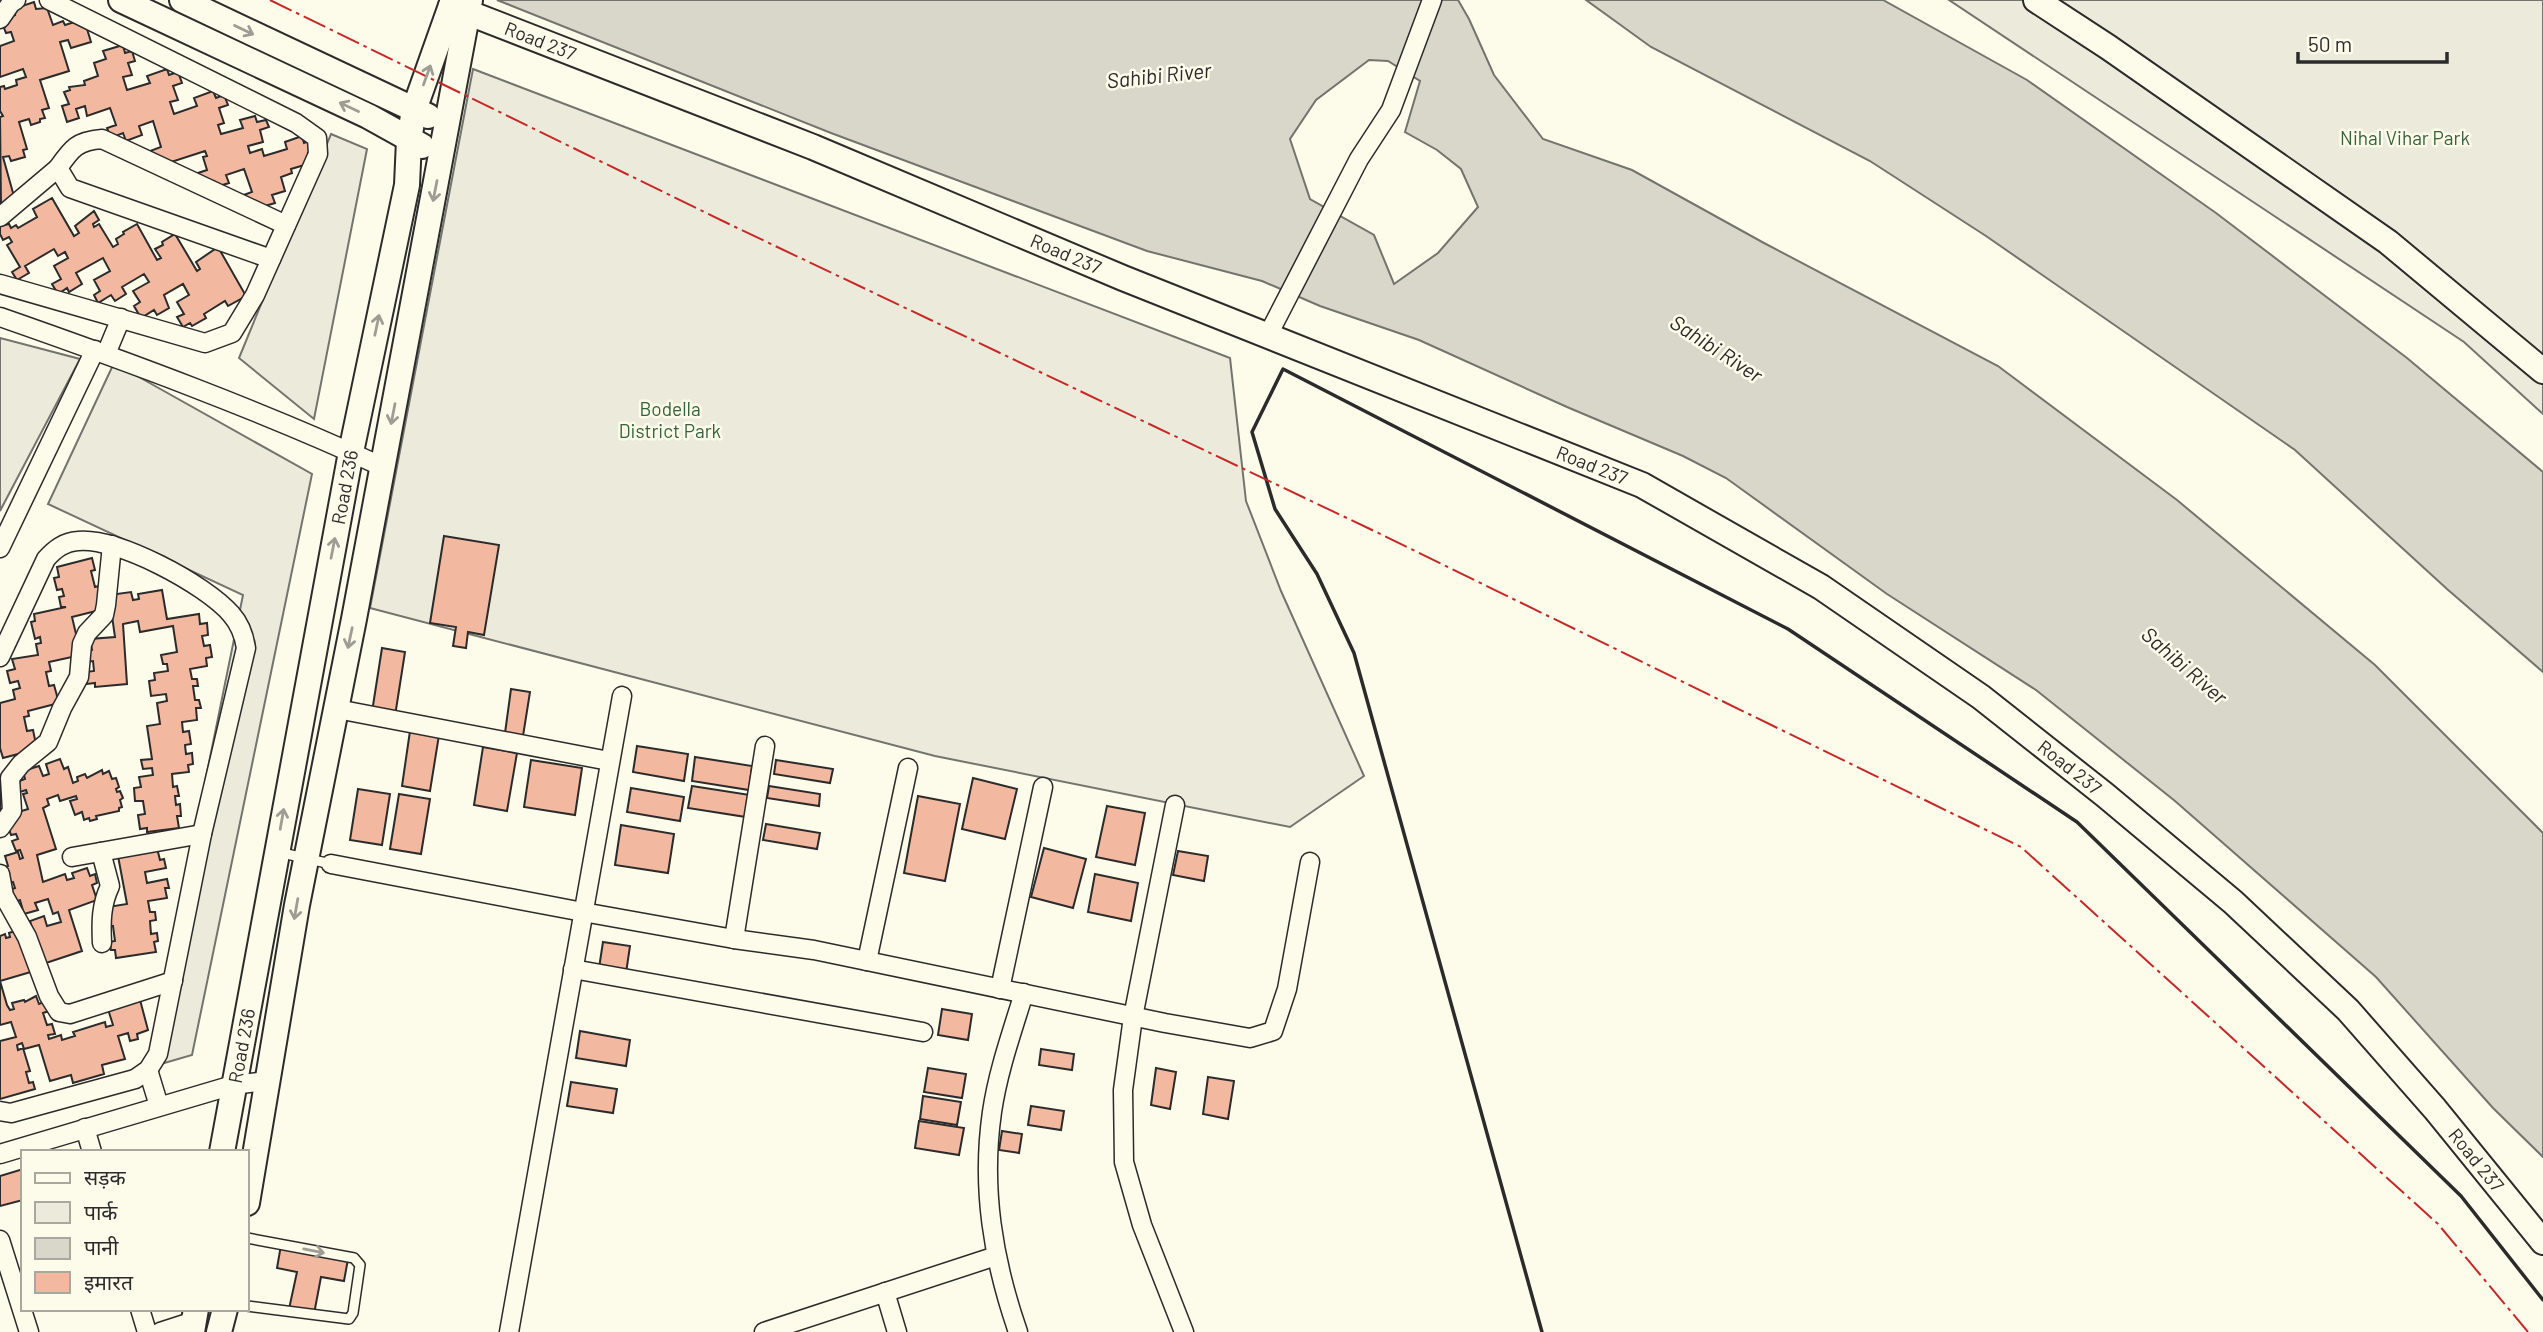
<svg xmlns="http://www.w3.org/2000/svg" width="2543" height="1332" viewBox="0 0 2543 1332" font-family="Barlow,'Noto Sans Devanagari',sans-serif">
	<rect width="100%" height="100%" fill="#fdfbea"/>
	<g fill="#ecebdb" stroke="#74746e" stroke-width="2">
		<path d="M1949,0h594v414l-79,-72z"/>
		<path d="M473,69l757,289 16,143 35,90 83,185 -74,51 -355,-71 -565,-148z"/>
		<path d="M331,134l36,15 -53,270 -75,-61z"/>
		<path d="M0,338l80,21 -80,152z"/>
		<path d="M114,363l198,111 -120,581 -45,13 96,-473 -195,-91z"/>
	</g>
	<g fill="#d8d7c9" stroke="#74746e" stroke-width="2" fill-rule="evenodd">
		<path d="M497,0h961l11,19 25,56 49,64 89,31 132,73 234,123 179,134 198,165 168,168v324l-50,-49 -117,-131 -201,-176 -139,-111 -149,-96 -161,-116 -43,-22 -116,-49 -148,-67 -99,-34 -58,-25 -115,-30 -316,-118zM1369,60l19,1 32,20 -15,51 32,18 24,19 17,38 -40,46 -44,31 -20,-49 -64,-36 -20,-60 26,-39z"/>
		<path d="M1586,0h297l144,80 189,133 191,145 136,114v200l-96,-83 -152,-139 -309,-214 -116,-75 -219,-114z"/>
	</g>
	<g fill="#f2b8a0" stroke="#2b2b2b" stroke-width="2">
		<path d="M34,2l2,7 11,-1 6,17 10,-4 2,4 19,-6 7,23 -20,6 -3,-8 -8,2 9,29 -29,9 9,28 -7,2 3,8 -5,1v3l-9,3 -2,-6 -10,3 8,27 -4,1 2,7 -14,4 -2,-5 -6,1 12,43 -14,5 -1,-88 3,-1 -3,-5v-24l4,-1 1,3 12,-4 -1,-5 10,-3 -3,-8 -23,8v-31l14,-5 -3,-9 -5,1 -5,-13 14,-5 -1,-4 3,-1 -1,-2z"/>
		<path d="M123,45l2,8 7,-2 3,10 -7,2 4,12 -9,2 4,13 23,-7 -3,-7 20,-7 2,6 9,-3 4,11 -9,3 5,14 -8,2 4,12 23,-8 -3,-8 19,-7 3,7 8,-3 4,10 -9,3 5,15 -6,2 3,9 22,-6 -3,-8 15,-4 2,6 9,-2 3,7 -9,3 3,12 -15,4 2,7 12,-4 2,7 23,-7 -2,-7 17,-6 2,7 8,-3 3,11 -7,2 3,10 -20,6 1,4 -11,4 4,14 -13,4 3,8 -20,6 -14,-13 11,-4 -8,-23 -18,6 3,8 -13,4 -2,-6 -13,4 -3,-12 9,-3 -4,-13 4,-1 -2,-5 -43,14 -8,-2 -4,-12 11,-4 -8,-26 -14,5 3,9 -16,6 -3,-8 -12,5 -4,-10 9,-3 -6,-17 -23,8 -2,-10 -9,3 3,9 -12,4 -5,-16 7,-2 -5,-12 6,-2 -1,-3 16,-2 -1,-4 14,-5 -4,-13 12,-4 -3,-8z"/>
		<path d="M52,198l22,38 5,-3 -4,-7 19,-15 5,9 -6,4 1,3 5,-3 14,23 5,-3 -2,-5 8,-5 -1,-2 14,-8 20,36 4,-2 -6,-9 8,-4 -1,-3 13,-8 22,37 3,-2 -4,-7 22,-15 28,49 -18,10 -3,-5 -21,13 2,4 -14,8 -2,-3 -7,4 -6,-10 7,-3 -7,-12 12,-7 -6,-11 -19,11 5,13 -12,7 -3,-5 -13,8 -7,-12 6,-4 -7,-11 16,-9 -5,-8 -22,13 4,7 -11,7 -4,-6 -13,8 -4,-8 6,-4 -6,-11 16,-9 -7,-13 -27,15 6,11 -13,8 -2,-4 -9,6 -6,-10 9,-5 -7,-13 14,-8 -3,-6 -7,4 -4,-7 -29,17 4,7 -12,7 -5,-8 8,-5 -13,-22 5,-3 -3,-5 -6,3 -3,-6v-8l9,-2 2,4 5,-3 2,3 19,-11 -4,-8z"/>
		<path d="M444,536l55,9 -15,90 -16,-3 -2,16 -13,-2 3,-19 -26,-4z"/>
		<path d="M92,558l3,12 -4,1 4,16 4,-1 5,23 -32,8 9,38 -32,7 2,9 -5,1 3,14 5,-1 5,18 -31,8 1,5 -5,1 3,14 6,-1 4,19 -34,9 -3,-10v-45l15,-4 -2,-9 7,-2 -2,-7 -8,2 -3,-12 8,-2 -3,-10 26,-4 -2,-11 5,-1 -1,-6 -5,2 -4,-17 4,-1 -1,-7 32,-7h-5l-2,-10 5,-1 -2,-7 -5,1 -3,-12 5,-1 -2,-10z"/>
		<path d="M162,590l5,29 32,-5 1,10 7,-1 1,12 -6,1 2,10 6,-1 2,12 -6,1 1,8 -17,3 2,10h5l1,7h-5l2,14h4l2,8h-5l1,12 -15,2 1,10 6,-1 2,13 -6,1 1,9 6,-1 1,11 -5,1 1,7 -17,2 1,13 4,-1 2,10h-4l1,9 4,-1 1,12h-4l2,12 -32,4v-4l-7,1 -2,-14 7,-1 -2,-13h-8l-1,-13 7,-1 -2,-10 14,-2 -1,-7 -9,1 -2,-9 11,-1 -5,-33 13,-2 -3,-21 10,-2 -1,-7 -15,2 -2,-15 6,-1 -1,-7 14,-2 -1,-7h-4l-2,-9 16,-3 -4,-26 -33,6 -2,-11 -15,3 4,60 -32,3v-4l-8,1 -1,-12 8,-1 -1,-10 -8,1 -1,-11 8,-1 -2,-11 25,-2 -6,-42 22,-3 2,8 6,-1 -1,-5z"/>
		<path d="M382,648l23,4 -10,64 -23,-4z"/>
		<path d="M511,689l19,3 -7,44 -18,-3z"/>
		<path d="M410,731l29,4 -9,56 -28,-5z"/>
		<path d="M637,746l51,8 -4,27 -51,-9z"/>
		<path d="M483,747l34,6 -10,58 -33,-6z"/>
		<path d="M695,757l57,9 -3,24 -57,-9z"/>
		<path d="M60,759l4,10 4,-2 5,16 5,-2 -1,-4 8,-3 2,4 15,-8 1,4 6,-3 3,8 4,-1 3,9 -3,2 1,3 3,-1 3,7 -3,2 2,7 -3,1v3l-23,5 1,3 -7,2 -1,-3 -5,2 -2,-8 -7,3 -5,-14 7,-2 -1,-3 -16,5 -2,-6 -11,4 2,6 -6,3 13,41 -19,6 6,27 22,-8 2,6 7,-2 -2,-5 15,-5 3,8 5,-2 2,9 -5,2 5,15 -28,10 13,41 -39,13 -13,-43 14,-5 3,10 14,-4 -3,-10 -5,2 -5,-15 -13,4 3,7 -14,4 -4,-14 -10,4 -4,-13 9,-3 -2,-6 -7,2 -5,-15 7,-3 -3,-10 13,-4 2,7 3,-1 -3,-8 -4,1 -4,-10 6,-2 -2,-5 -5,1 -3,-9 7,-13 13,-4 -5,-15 4,-1 -1,-3 -6,2 -3,-10 8,-3 -2,-8 16,-5 4,10 6,-2 -3,-10z"/>
		<path d="M531,760l51,8 -7,47 -51,-8z"/>
		<path d="M776,760l57,9 -3,14 -56,-9z"/>
		<path d="M973,778l44,11 -12,50 -43,-10z"/>
		<path d="M692,786l58,9 -4,22 -58,-9z"/>
		<path d="M769,786l51,8 -1,12 -52,-8z"/>
		<path d="M0,787l8,27 -8,3z"/>
		<path d="M631,788l53,9 -4,24 -53,-9z"/>
		<path d="M358,789l32,5 -8,51 -32,-5z"/>
		<path d="M399,794l31,5 -9,55 -31,-5z"/>
		<path d="M918,796l42,8 -15,77 -41,-8z"/>
		<path d="M1107,806l38,7 -10,52 -39,-8z"/>
		<path d="M766,824l54,9 -3,16 -54,-9z"/>
		<path d="M621,825l53,9 -6,39 -53,-8z"/>
		<path d="M157,848l3,12 4,-1 2,9 -21,4 2,11 20,-4 2,9h-4l2,10 -19,3 2,11h5l1,8 -6,1 1,13 6,-1 1,8 -4,1 2,10 -40,6 -1,-8h-4l-2,-8 6,-1 -2,-15 -5,1v-20l19,-3 -9,-48z"/>
		<path d="M1044,848l42,11 -13,49 -42,-11z"/>
		<path d="M1178,851l30,5 -4,25 -31,-6z"/>
		<path d="M1095,874l43,9 -7,38 -43,-9z"/>
		<path d="M15,931l10,25 4,-1 5,16 -34,10 7,24 3,5 4,-1 -2,-6 12,-3 1,2 11,-6 3,8 7,-3 3,10 -6,2 4,12 5,-1 3,10 -7,1 1,4 12,-4 1,5 13,-4 -2,-4 32,-10 1,5 7,-2 -6,-19 32,-10 9,34 -11,4 1,5 -8,2 -2,-8 -10,3 7,23 -23,6 2,9 -31,9 -2,-8 -21,6 -11,-36 -15,4 -2,-6 -5,2 1,5 5,-2 7,23 -4,1 3,11 4,-1 2,7 -35,10v-58l16,-4 -5,-15 -11,3v-89l5,-2 1,4 4,-1 -1,-4z"/>
		<path d="M603,942l27,4 -4,27 -27,-5z"/>
		<path d="M942,1009l30,5 -4,26 -30,-5z"/>
		<path d="M580,1031l50,9 -4,26 -50,-8z"/>
		<path d="M1041,1049l33,5 -2,16 -33,-5z"/>
		<path d="M928,1068l38,6 -4,24 -38,-6z"/>
		<path d="M1156,1068l20,4 -6,37 -19,-4z"/>
		<path d="M1208,1077l26,4 -6,38 -25,-5z"/>
		<path d="M571,1082l46,7 -4,24 -46,-7z"/>
		<path d="M923,1096l38,6 -4,23 -37,-6z"/>
		<path d="M1031,1106l33,5 -3,19 -33,-5z"/>
		<path d="M919,1121l45,7 -5,27 -44,-7z"/>
		<path d="M1002,1131l20,3 -3,19 -20,-3z"/>
		<path d="M23,1169v31l-23,6v-30z"/>
		<path d="M281,1245l67,14 -4,22 -23,-4 -7,37 -25,-5 8,-37 -20,-4z"/>
	</g>
	<g fill="none" stroke-linecap="round" stroke-linejoin="round">
		<defs>
			<g id="lane">
				<path d="M278,852l53,12"/>
				<path d="M247,1238l107,20 6,7 -7,48 -4,6 -102,-13"/>
			</g>
			<g id="street">
				<path d="M0,19l11,-16 5,-3"/>
				<path d="M0,217l58,-49"/>
				<path d="M271,259l-201,-71 -12,-20c14,-20 19,-27 44,-29l184,86"/>
				<path d="M0,284l205,59 27,-10 23,-38 63,-141 -1,-16 -21,-15 -247,-123"/>
				<path d="M0,317c129,45 259,93 383,150"/>
				<path d="M1268,335l91,-176 32,-49 41,-110"/>
				<path d="M106,354l15,-36"/>
				<path d="M0,548l95,-198"/>
				<path d="M0,657l46,-98c9,-10 18,-17 32,-18 39,-4 127,43 153,73 9,10 13,21 15,34l-44,186 -44,220 -10,16 -13,9 -124,34 -11,-2"/>
				<path d="M337,709l272,52"/>
				<path d="M1175,805l-42,212 -10,73 1,72 18,63 42,107"/>
				<path d="M0,828l12,-17 -2,-33 11,-14 27,-22 14,-34 17,-31 3,-33 5,-11 17,-18 2,-10 6,-60"/>
				<path d="M101,852l9,34c-9,19 -9,36 -8,57"/>
				<path d="M72,857l130,-23"/>
				<path d="M331,864l252,48 151,27 80,11 351,73 85,15 23,-7 14,-42 23,-127"/>
				<path d="M0,874l4,22 23,41 22,59 10,16 11,2 103,-33"/>
				<path d="M734,939l31,-193"/>
				<path d="M867,961l41,-193"/>
				<path d="M573,969l350,63"/>
				<path d="M1000,989l43,-202"/>
				<path d="M148,1070l11,36"/>
				<path d="M85,1128l7,24"/>
				<path d="M0,1154l233,-69 34,-4"/>
				<path d="M0,1240l29,92"/>
				<path d="M885,1292l12,40"/>
				<path d="M140,1309l7,23"/>
				<path d="M160,1332l34,-11"/>
				<path d="M509,1332l113,-636"/>
				<path d="M764,1332l232,-76"/>
				<path d="M1018,1332c-25,-72 -37,-144 -26,-220 6,-41 20,-80 32,-119"/>
			</g>
			<g id="secondary">
				<path d="M121,0l247,116 54,30"/>
				<path d="M182,0l246,116"/>
				<path d="M2036,0l72,47 280,195 155,129"/>
				<path id="s1" d="M451,6l362,141 310,131 519,207 179,102 160,110 124,98 128,107 115,108 87,99 108,133"/>
				<path id="s2" d="M222,1152l129,-700 56,-267 2,-45 5,-30 39,-110"/>
				<path d="M247,1203l50,-298 57,-286 116,-619"/>
				<path d="M192,1332l4,-23"/>
				<path d="M219,1332l6,-23"/>
			</g>
		</defs>
		<use href="#lane" stroke="#2b2b2b" stroke-width="12"/>
		<use href="#street" stroke="#2b2b2b" stroke-width="21"/>
		<use href="#secondary" stroke="#2b2b2b" stroke-width="28"/>
		<use href="#lane" stroke="#fdfbea" stroke-width="9"/>
		<use href="#street" stroke="#fdfbea" stroke-width="18"/>
		<use href="#secondary" stroke="#fdfbea" stroke-width="24"/>
		<path stroke="#2b2b2b" stroke-width="3.5" d="M1542,1332l-188,-679 -37,-79 -42,-65 -23,-77 31,-63 505,260 289,193 384,374 82,104"/>
		<path stroke="#c62828" stroke-width="2" stroke-dasharray="24 5 3.5 5" stroke-linecap="butt" d="M270,0l459,224 641,305 651,318 417,377 90,108"/>
	</g>
	<defs><path id="oneway-shaft" d="M-6 0H5M1.5-3L5.5 0L1.5 3" fill="none" stroke-width="1.6" stroke-linecap="round" stroke-linejoin="round" transform="scale(1.75)"/></defs>
	<g stroke="#9e9d94">
		<use href="#oneway-shaft" transform="translate(244 30) rotate(26)"/>
		<use href="#oneway-shaft" transform="translate(427 75) rotate(-70)"/>
		<use href="#oneway-shaft" transform="translate(349 107) rotate(-155)"/>
		<use href="#oneway-shaft" transform="translate(435 191) rotate(101)"/>
		<use href="#oneway-shaft" transform="translate(377 325) rotate(-78)"/>
		<use href="#oneway-shaft" transform="translate(393 414) rotate(101)"/>
		<use href="#oneway-shaft" transform="translate(333 548) rotate(-79)"/>
		<use href="#oneway-shaft" transform="translate(350 638) rotate(102)"/>
		<use href="#oneway-shaft" transform="translate(282 819) rotate(-80)"/>
		<use href="#oneway-shaft" transform="translate(296 909) rotate(100)"/>
		<use href="#oneway-shaft" transform="translate(314 1251) rotate(11)"/>
	</g>
	<g text-anchor="middle" stroke-width="5" stroke-linejoin="round" paint-order="stroke">
		<g font-size="19" fill="#2b2b2b" stroke="#fdfbea">
			<text dy="7" stroke="none"><textPath href="#s1" startOffset="96">Road 237</textPath></text>
			<text dy="7" stroke="none"><textPath href="#s1" startOffset="663">Road 237</textPath></text>
			<text dy="7" stroke="none"><textPath href="#s1" startOffset="1230">Road 237</textPath></text>
			<text dy="7" stroke="none"><textPath href="#s2" startOffset="676">Road 236</textPath></text>
			<text dy="7" stroke="none"><textPath href="#s1" startOffset="1797">Road 237</textPath></text>
			<text dy="7" stroke="none"><textPath href="#s2" startOffset="108">Road 236</textPath></text>
			<text dy="7" stroke="none"><textPath href="#s1" startOffset="2364">Road 237</textPath></text>
		</g>
		<g font-size="19" fill="#34623c" stroke="#fdfbea">
			<text x="2405" y="145">Nihal Vihar Park</text>
			<text x="670" y="416">Bodella<tspan x="670" dy="22">District Park</tspan></text>
		</g>
		<g font-size="21" font-style="italic" fill="#2b2b2b" stroke="#fdfbea">
			<text transform="translate(1159 76) rotate(-6)" y="7">Sahibi River</text>
			<text transform="translate(1716 349) rotate(33)" y="7">Sahibi River</text>
			<text transform="translate(2184 666) rotate(41)" y="7">Sahibi River</text>
		</g>
	</g>
	<rect x="21" y="1150" width="228" height="161" fill="#fdfbea" stroke="#a9a89e" stroke-width="2"/>
	<rect x="35" y="1173" width="35" height="10" fill="#fdfbea" stroke="#a9a89e" stroke-width="2"/>
	<text x="84" y="1185" font-size="21" fill="#2b2b2b">सड़क</text>
	<rect x="35" y="1202" width="35" height="21" fill="#ecebdb" stroke="#a9a89e" stroke-width="2"/>
	<text x="84" y="1220" font-size="21" fill="#2b2b2b">पार्क</text>
	<rect x="35" y="1238" width="35" height="21" fill="#d8d7c9" stroke="#a9a89e" stroke-width="2"/>
	<text x="84" y="1255" font-size="21" fill="#2b2b2b">पानी</text>
	<rect x="35" y="1272" width="35" height="21" fill="#f2b8a0" stroke="#a9a89e" stroke-width="2"/>
	<text x="84" y="1290" font-size="21" fill="#2b2b2b">इमारत</text>
	<path d="M2298 52v10h149v-10" fill="none" stroke="#2b2b2b" stroke-width="3.5"/>
	<text x="2308" y="52" font-size="21" fill="#2b2b2b" stroke="#fdfbea" stroke-width="5" paint-order="stroke">50 m</text>
</svg>
